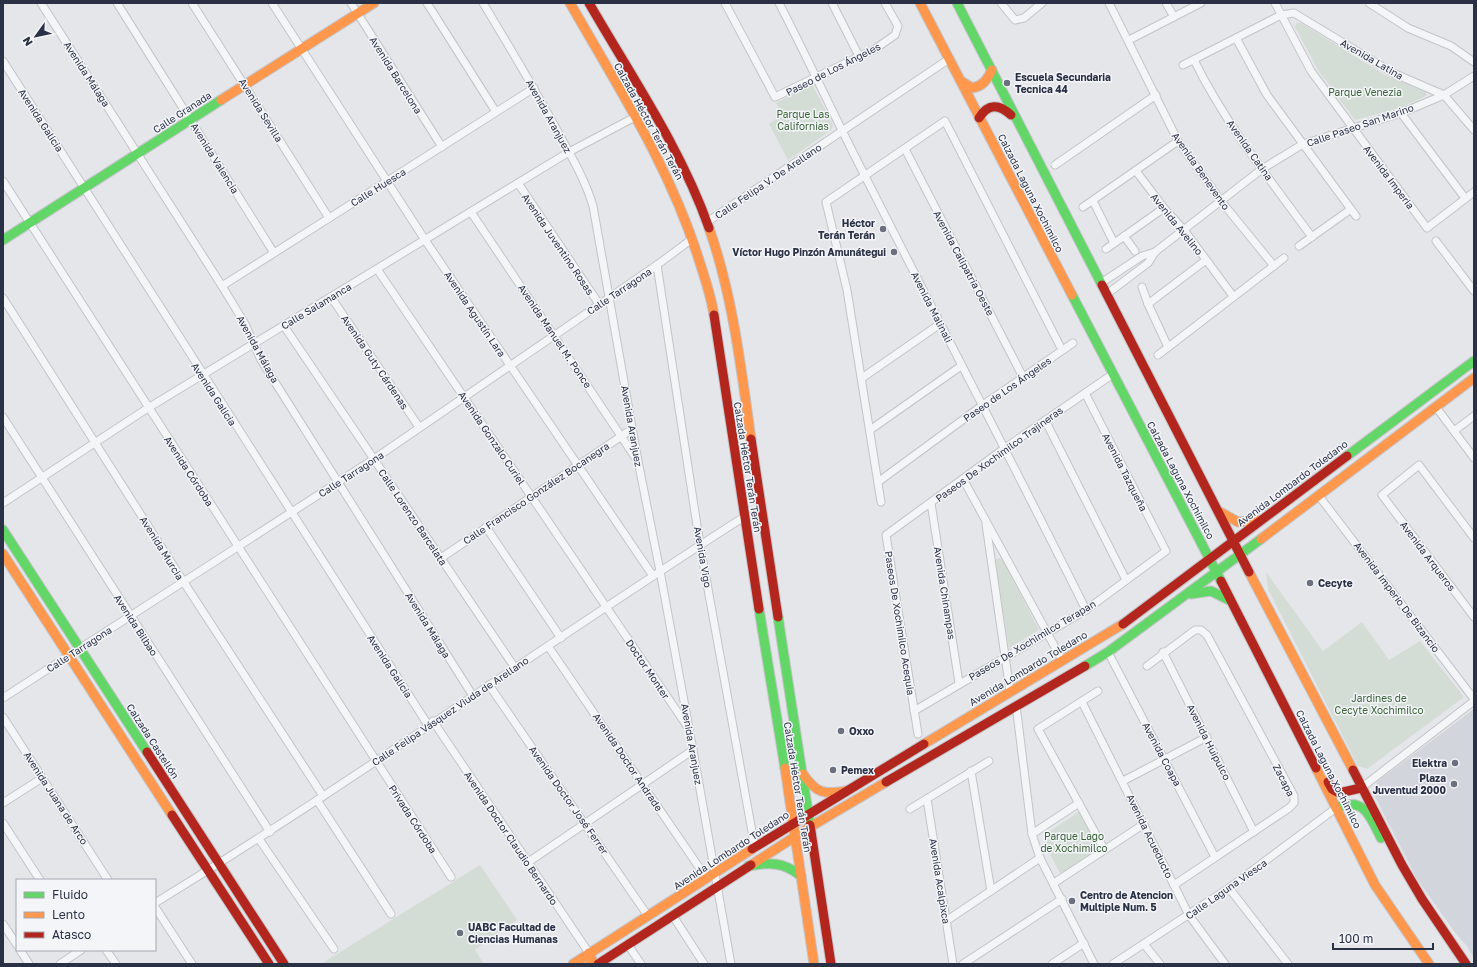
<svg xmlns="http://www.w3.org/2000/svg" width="1477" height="967" viewBox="0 0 1477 967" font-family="'Golos Text',sans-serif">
	<rect width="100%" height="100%" fill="#e5e6ea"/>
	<path fill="#d3d5dd" d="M1474,709v250l-7,-13 -11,-12 -39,-55 -44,-86 1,-6 4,-6z"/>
	<g fill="#d4ddd5">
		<path d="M1296,23h5l84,52 41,17v4l-26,12 -45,12 -37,-50 -23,-43z"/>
		<path d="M812,84l21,41 -2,5 -43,30 -19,-36 11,-8v-6l-4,-7z"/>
		<path d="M999,558l4,2 36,70 -30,18 -14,-85v-3z"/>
		<path d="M1266,572l57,79 39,-29 27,38 31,-19 44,56 -97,72 -9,-3 -90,-177z"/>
		<path d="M1083,809l21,40 -43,26 -11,-21 -7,-18z"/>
		<path d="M480,865l37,55 -42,30 9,14h-163z"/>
	</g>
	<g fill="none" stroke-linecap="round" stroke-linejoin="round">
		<defs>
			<g id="street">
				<path d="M41,3l181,283 23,38 16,36 212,336"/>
				<path d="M117,3l157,250"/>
				<path d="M192,3l137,215"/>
				<path d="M272,3l153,237 228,336"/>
				<path d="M351,3l91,144"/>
				<path d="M427,3l69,109"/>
				<path d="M483,3c26,43 51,85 75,129 13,24 27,47 35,74l45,255 22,110 33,179 38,214"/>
				<path d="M725,3l50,94 100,-48 20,-14 3,-9 -13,-23"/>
				<path d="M779,3c30,58 57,117 87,175 73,144 148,287 220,432"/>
				<path d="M832,3l27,53"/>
				<path d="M1001,3l14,17 9,-2 18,-15"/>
				<path d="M1109,3l69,138 43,60 53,65"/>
				<path d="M1166,3l8,14"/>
				<path d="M1275,3l36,68 116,157 47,-36"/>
				<path d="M1369,3l39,25 43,18 23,16"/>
				<path d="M1236,38l31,57 89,121"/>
				<path d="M1129,40l72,-37"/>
				<path d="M1194,60c31,63 76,120 118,177"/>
				<path d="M3,61l425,664"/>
				<path d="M1183,65l98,-50 13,-2 99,60 51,22 30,35"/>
				<path d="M1401,113l64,85"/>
				<path d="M905,149l118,228"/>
				<path d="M1055,165l101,-70"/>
				<path d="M1136,171l28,37 20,22 49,66"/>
				<path d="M3,181l448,696"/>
				<path d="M518,183l81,121"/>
				<path d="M1093,201l21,42"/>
				<path d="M1083,207l95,-66"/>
				<path d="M471,212l164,245"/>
				<path d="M707,222l242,-163"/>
				<path d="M1124,236l11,15"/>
				<path d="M1436,241l38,50"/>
				<path d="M1299,246l52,-37"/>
				<path d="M1106,249l58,-41"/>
				<path d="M657,265l43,280 55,303"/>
				<path d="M377,269l310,457"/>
				<path d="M1101,283l41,-27 13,-4"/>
				<path d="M222,286l312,-198"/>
				<path d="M1142,287l6,17 20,43"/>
				<path d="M1107,294l41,-31 7,-11 107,-83 41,-25 98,-31 43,-18 30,-19"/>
				<path d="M331,297l88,130"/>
				<path d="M3,298l180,283 140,215"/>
				<path d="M1148,304l58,-44"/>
				<path d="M284,326l231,342"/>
				<path d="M1158,355l126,-97"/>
				<path d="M862,378l78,-54"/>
				<path d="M1436,407l38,51"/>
				<path d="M3,417l267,415"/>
				<path d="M1045,420l81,160"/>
				<path d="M870,430l91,-64"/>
				<path d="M1454,431l20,-15"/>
				<path d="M963,479l99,181"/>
				<path d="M878,482l105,-77 90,-62"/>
				<path d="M1319,496l155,203"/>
				<path d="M881,502l-34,-212 -21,-88 119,-81 117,229"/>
				<path d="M3,503l145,-95 421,-256 66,-35"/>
				<path d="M931,503l28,180"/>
				<path d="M986,524l24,167"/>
				<path d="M486,527l75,111"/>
				<path d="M1474,538l-55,-73 -37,30 92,122"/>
				<path d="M441,558l191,-129"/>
				<path d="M548,646l159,233"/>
				<path d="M1108,652l107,205"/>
				<path d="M1163,652l91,180"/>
				<path d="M1147,666l48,-36h6l6,5 87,161v7l-5,5 -115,77"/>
				<path d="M489,685l159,231"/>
				<path d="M1098,691l-60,38 66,120"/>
				<path d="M3,698l371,-239 283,-194 35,-26"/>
				<path d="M1082,702l107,213 36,49"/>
				<path d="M1016,705l16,129 8,24 54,106"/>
				<path d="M914,711l172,-101 80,-59 -81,-158"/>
				<path d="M3,717l105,163"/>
				<path d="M433,721l156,232"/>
				<path d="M918,734l-32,-199 119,-87 108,-74"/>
				<path d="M971,771l20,120"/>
				<path d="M1123,781l84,-44"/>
				<path d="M1361,788l113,-87"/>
				<path d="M927,799l26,165"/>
				<path d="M317,800l74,114"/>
				<path d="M3,803l39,-25"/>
				<path d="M910,809l79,-48"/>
				<path d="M3,823l37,57"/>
				<path d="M1032,834l47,-31"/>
				<path d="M259,839l75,110"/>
				<path d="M527,863l166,-113"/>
				<path d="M1054,883l90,-59"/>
				<path d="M1229,888l59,76"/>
				<path d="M155,903c200,-122 391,-260 589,-386"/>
				<path d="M155,907l37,57"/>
				<path d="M673,916l31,48"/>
				<path d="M946,921l94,-63"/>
				<path d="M3,924l14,21"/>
				<path d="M1144,944l16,20"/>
				<path d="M628,945l13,19"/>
				<path d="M20,950l9,14"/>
				<path d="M106,950l10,14"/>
				<path d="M60,964l21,-14"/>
				<path d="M963,964l99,-65"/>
				<path d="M1052,964l32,-21"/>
				<path d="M1113,964l116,-76 107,-80"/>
			</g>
			<g id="fast">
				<path d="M957,3l145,282"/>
				<path d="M3,240l218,-140"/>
				<path d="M1072,295l149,286"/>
				<path d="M1347,456l127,-95"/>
				<path d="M3,530l144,222"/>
				<path d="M1191,594l20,-3 18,9"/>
				<path d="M759,609l26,159"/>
				<path d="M778,617l32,208"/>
				<path d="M1085,666l23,-14 153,-113"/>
				<path d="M1336,808c28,-12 34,8 45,30"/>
				<path d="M748,866c21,-4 36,-4 53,10"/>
			</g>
			<g id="slow">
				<path d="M570,3c48,84 100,164 129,257 6,18 12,36 15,55"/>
				<path d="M920,3l152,292"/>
				<path d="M961,81l11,7c11,-2 15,-8 20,-18"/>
				<path d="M221,100l153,-97"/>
				<path d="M709,228c24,68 32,140 42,211"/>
				<path d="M1220,512l18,10 20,-2"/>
				<path d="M1261,539l213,-161"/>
				<path d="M3,554l169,261"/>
				<path d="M1249,572l104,198"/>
				<path d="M924,744l199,-120"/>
				<path d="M785,768l29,196"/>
				<path d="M1316,768l59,117 54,79"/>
				<path d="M803,774c13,19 21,21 43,17"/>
				<path d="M751,865l59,-38 76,-45"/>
				<path d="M589,953l3,7 -2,4"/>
				<path d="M573,964l179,-115"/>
			</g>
			<g id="jam">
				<path d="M589,3c42,73 92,145 120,225"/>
				<path d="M979,118c9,-15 20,-14 32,-3"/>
				<path d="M1102,285l147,287"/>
				<path d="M714,315l45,294"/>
				<path d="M751,439l27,178"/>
				<path d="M1221,581l95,187"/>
				<path d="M1123,624l224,-168"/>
				<path d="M147,752l137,212"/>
				<path d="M1353,770l49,95 20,34 44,65"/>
				<path d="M886,782l199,-116"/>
				<path d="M1328,782l4,7 7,4 22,-5"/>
				<path d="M172,815l97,149"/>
				<path d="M810,825l21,139"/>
				<path d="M752,849l172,-105"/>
				<path d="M598,964l153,-99"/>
			</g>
		</defs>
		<use href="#street" stroke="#c3c4c8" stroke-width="9"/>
		<use href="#fast" stroke="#c3c4c8" stroke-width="11"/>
		<use href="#slow" stroke="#c3c4c8" stroke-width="11"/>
		<use href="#jam" stroke="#c3c4c8" stroke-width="11"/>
		<use href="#street" stroke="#f4f5f7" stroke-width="7"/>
		<use href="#fast" stroke="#63d668" stroke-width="9"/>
		<use href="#slow" stroke="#ff974d" stroke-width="9"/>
		<use href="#jam" stroke="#b3261e" stroke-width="9"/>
	</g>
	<g fill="#6b707f" stroke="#f3f5f9" stroke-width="1.5">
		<circle cx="1007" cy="83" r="4"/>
		<circle cx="883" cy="229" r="4"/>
		<circle cx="894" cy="252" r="4"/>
		<circle cx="1310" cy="583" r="4"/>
		<circle cx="841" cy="731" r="4"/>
		<circle cx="1455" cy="763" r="4"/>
		<circle cx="833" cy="770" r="4"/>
		<circle cx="1454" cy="784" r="4"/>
		<circle cx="1072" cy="901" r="4"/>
		<circle cx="460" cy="933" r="4"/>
	</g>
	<g text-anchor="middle" stroke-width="3" stroke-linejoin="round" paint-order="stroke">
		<g font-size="10" fill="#2a3145" stroke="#f3f5f9">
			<text transform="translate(1372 59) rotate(30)" y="4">Avenida Latina</text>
			<text transform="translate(833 69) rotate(-27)" y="4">Paseo de Los Ángeles</text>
			<text transform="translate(87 74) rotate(57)" y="4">Avenida Málaga</text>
			<text transform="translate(396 75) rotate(58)" y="4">Avenida Barcelona</text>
			<text transform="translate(261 110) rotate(58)" y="4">Avenida Sevilla</text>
			<text transform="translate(182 112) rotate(-33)" y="4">Calle Granada</text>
			<text transform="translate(549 116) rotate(61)" y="4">Avenida Aranjuez</text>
			<text transform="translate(41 120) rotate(57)" y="4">Avenida Galicia</text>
			<text transform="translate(649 121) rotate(61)" y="4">Calzada Héctor Terán Terán</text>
			<text transform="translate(1360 125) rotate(-19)" y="4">Calle Paseo San Marino</text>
			<text transform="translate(1250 150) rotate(55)" y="4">Avenida Catina</text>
			<text transform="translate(215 158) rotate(58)" y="4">Avenida Valencia</text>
			<text transform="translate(1201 171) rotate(55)" y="4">Avenida Benevento</text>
			<text transform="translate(1389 177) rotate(53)" y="4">Avenida Imperia</text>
			<text transform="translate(768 181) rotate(-34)" y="4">Calle Felipa V. De Arellano</text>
			<text transform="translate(378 187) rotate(-32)" y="4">Calle Huesca</text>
			<text transform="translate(1031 193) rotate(63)" y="4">Calzada Laguna Xochimilco</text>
			<text transform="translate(1177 224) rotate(51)" y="4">Avenida Avelino</text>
			<text transform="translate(558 244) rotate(56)" y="4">Avenida Juventino Rosas</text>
			<text transform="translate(964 263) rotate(62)" y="4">Avenida Calipatria Oeste</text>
			<text transform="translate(619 291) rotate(-34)" y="4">Calle Tarragona</text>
			<text transform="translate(316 306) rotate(-31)" y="4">Calle Salamanca</text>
			<text transform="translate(932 307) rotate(63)" y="4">Avenida Malinali</text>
			<text transform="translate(475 314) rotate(56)" y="4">Avenida Agustín Lara</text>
			<text transform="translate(555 336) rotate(56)" y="4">Avenida Manuel M. Ponce</text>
			<text transform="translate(258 349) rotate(61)" y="4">Avenida Málaga</text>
			<text transform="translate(375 362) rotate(56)" y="4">Avenida Guty Cárdenas</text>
			<text transform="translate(1007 389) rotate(-35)" y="4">Paseo de Los Ángeles</text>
			<text transform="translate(214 394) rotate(57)" y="4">Avenida Galicia</text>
			<text transform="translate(632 426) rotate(80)" y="4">Avenida Aranjuez</text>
			<text transform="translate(492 438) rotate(56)" y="4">Avenida Gonzalo Curiel</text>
			<text transform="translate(999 454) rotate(-36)" y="4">Paseos De Xochimilco Trajineras</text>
			<text transform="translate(748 467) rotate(81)" y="4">Calzada Héctor Terán Terán</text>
			<text transform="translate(189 471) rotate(57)" y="4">Avenida Córdoba</text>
			<text transform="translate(1125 472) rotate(63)" y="4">Avenida Tazqueña</text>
			<text transform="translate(351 474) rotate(-33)" y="4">Calle Tarragona</text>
			<text transform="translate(1181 480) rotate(62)" y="4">Calzada Laguna Xochimilco</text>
			<text transform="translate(1292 483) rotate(-37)" y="4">Avenida Lombardo Toledano</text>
			<text transform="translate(536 493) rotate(-34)" y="4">Calle Francisco González Bocanegra</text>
			<text transform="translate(413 517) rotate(56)" y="4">Calle Lorenzo Barcelata</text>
			<text transform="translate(162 548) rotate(58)" y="4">Avenida Murcia</text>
			<text transform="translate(1428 556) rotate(53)" y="4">Avenida Arqueros</text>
			<text transform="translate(703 557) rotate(80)" y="4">Avenida Vigo</text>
			<text transform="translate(945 593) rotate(81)" y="4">Avenida Chinampas</text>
			<text transform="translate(1397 597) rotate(53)" y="4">Avenida Imperio De Bizancio</text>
			<text transform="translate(900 623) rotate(81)" y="4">Paseos De Xochimilco Acequia</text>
			<text transform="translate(136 625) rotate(57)" y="4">Avenida Bilbao</text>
			<text transform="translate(428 625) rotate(58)" y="4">Avenida Málaga</text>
			<text transform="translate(1032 640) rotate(-31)" y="4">Paseos De Xochimilco Terapan</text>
			<text transform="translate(79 649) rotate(-33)" y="4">Calle Tarragona</text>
			<text transform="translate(390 666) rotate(57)" y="4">Avenida Galicia</text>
			<text transform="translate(1028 668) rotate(-31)" y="4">Avenida Lombardo Toledano</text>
			<text transform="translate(648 669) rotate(56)" y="4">Doctor Monter</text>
			<text transform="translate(450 711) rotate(-34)" y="4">Calle Felipa Vásquez Viuda de Arellano</text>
			<text transform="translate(153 741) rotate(57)" y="4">Calzada Castellón</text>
			<text transform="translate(1209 742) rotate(63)" y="4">Avenida Huipulco</text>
			<text transform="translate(692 744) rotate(80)" y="4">Avenida Aranjuez</text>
			<text transform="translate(1162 754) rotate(62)" y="4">Avenida Coapa</text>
			<text transform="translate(628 762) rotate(56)" y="4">Avenida Doctor Andrade</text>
			<text transform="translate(1329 769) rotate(63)" y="4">Calzada Laguna Xochimilco</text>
			<text transform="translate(1284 780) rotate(63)" y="4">Zacapa</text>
			<text transform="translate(798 787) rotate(81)" y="4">Calzada Héctor Terán Terán</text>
			<text transform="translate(56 798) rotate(57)" y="4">Avenida Juana de Arco</text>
			<text transform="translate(569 800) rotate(55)" y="4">Avenida Doctor José Ferrer</text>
			<text transform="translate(413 819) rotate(57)" y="4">Privada Córdoba</text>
			<text transform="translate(1150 836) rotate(64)" y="4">Avenida Acueducto</text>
			<text transform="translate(511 838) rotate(56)" y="4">Avenida Doctor Claudio Bernardo</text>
			<text transform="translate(731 850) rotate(-33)" y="4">Avenida Lombardo Toledano</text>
			<text transform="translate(940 881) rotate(81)" y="4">Avenida Acalpixca</text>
			<text transform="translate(1226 889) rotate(-35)" y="4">Calle Laguna Viesca</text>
		</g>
		<g font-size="10" font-weight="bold" fill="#2a3145" stroke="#f3f5f9" text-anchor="start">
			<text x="1015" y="81">Escuela Secundaria<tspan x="1015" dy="12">Tecnica 44</tspan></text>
			<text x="875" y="227" text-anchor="end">Héctor<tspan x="875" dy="12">Terán Terán</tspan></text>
			<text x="886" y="256" text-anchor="end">Víctor Hugo Pinzón Amunátegui</text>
			<text x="1318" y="587">Cecyte</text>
			<text x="849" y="735">Oxxo</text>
			<text x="1447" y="767" text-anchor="end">Elektra</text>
			<text x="841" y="774">Pemex</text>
			<text x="1446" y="782" text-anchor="end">Plaza<tspan x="1446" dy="12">Juventud 2000</tspan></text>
			<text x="1080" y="899">Centro de Atencion<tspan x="1080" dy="12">Multiple Num. 5</tspan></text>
			<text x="468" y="931">UABC Facultad de<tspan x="468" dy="12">Ciencias Humanas</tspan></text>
		</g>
		<g font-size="10" fill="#3a6137" stroke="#f3f5f9">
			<text x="1365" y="96">Parque Venezia</text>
			<text x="803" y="118">Parque Las<tspan x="803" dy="12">Californias</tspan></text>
			<text x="1379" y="702">Jardines de<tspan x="1379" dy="12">Cecyte Xochimilco</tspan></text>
			<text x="1074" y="840">Parque Lago<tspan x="1074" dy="12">de Xochimilco</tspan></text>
		</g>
	</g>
	<rect width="1477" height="967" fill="none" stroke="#2a3145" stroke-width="8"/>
	<rect x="16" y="879" width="140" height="72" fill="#f3f5f9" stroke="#a3a7b1"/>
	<rect x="24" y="892" width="20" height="6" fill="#63d668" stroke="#a3a7b1"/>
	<text x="52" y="899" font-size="12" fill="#2a3145">Fluido</text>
	<rect x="24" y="912" width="20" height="6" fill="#ff974d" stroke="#a3a7b1"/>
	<text x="52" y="919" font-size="12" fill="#2a3145">Lento</text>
	<rect x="24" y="932" width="20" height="6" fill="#b3261e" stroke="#a3a7b1"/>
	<text x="52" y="939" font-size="12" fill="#2a3145">Atasco</text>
	<g transform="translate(36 36) rotate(237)" stroke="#f3f5f9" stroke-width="3" paint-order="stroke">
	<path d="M0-3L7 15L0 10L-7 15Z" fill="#2a3145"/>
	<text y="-6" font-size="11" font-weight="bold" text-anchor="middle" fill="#2a3145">N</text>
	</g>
	<path d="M1333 943v6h100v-6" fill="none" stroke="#2a3145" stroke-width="2"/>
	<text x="1339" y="943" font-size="12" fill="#2a3145" stroke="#f3f5f9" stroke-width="3" paint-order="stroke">100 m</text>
</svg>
